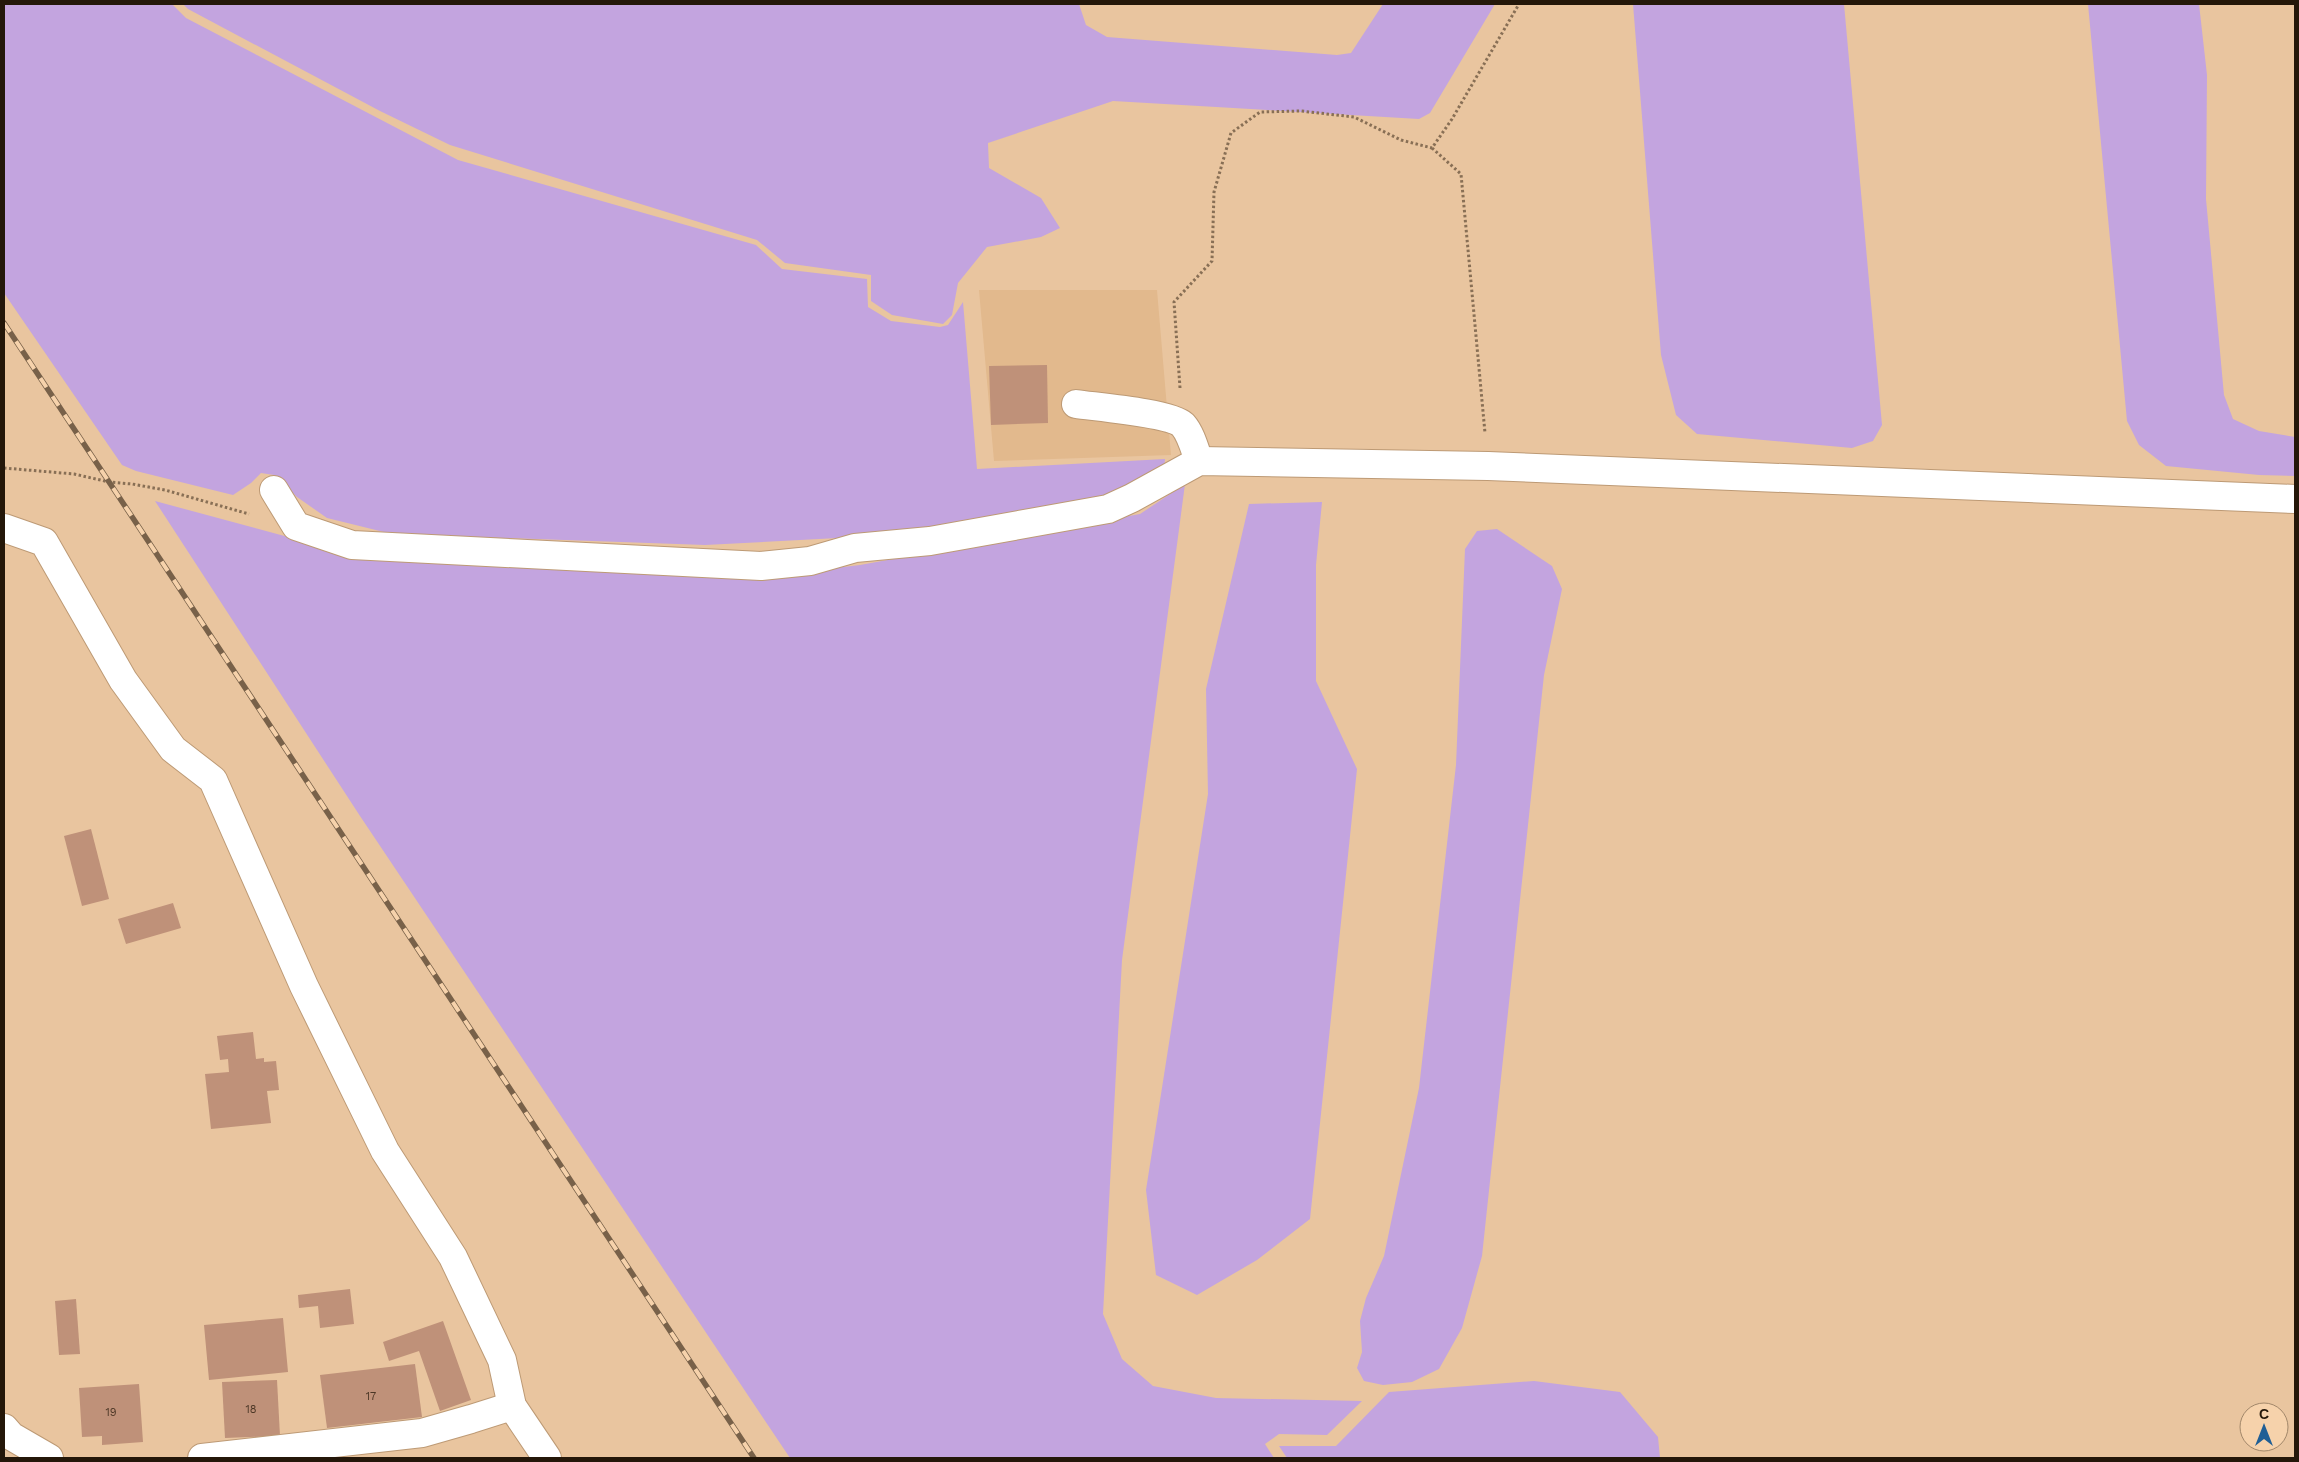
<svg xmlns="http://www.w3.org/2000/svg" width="2299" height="1462" viewBox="0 0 2299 1462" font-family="'Work Sans',sans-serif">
	<rect width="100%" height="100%" fill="#e9c59f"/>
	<path fill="#e2b98d" d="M979,290h178l14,165 -177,6z"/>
	<g fill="#c3a4df">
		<path d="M4,4h168l14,14 272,142 298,85 26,24 85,10 1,28 23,14 49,6 8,-2 15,-23 14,167 188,-10 -1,13 -39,17 -53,16 -196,31 -171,9 -313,-11 -65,-16 -30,-21 -23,-22 -13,-2 -10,10 -18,12 -97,-24 -14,-6 -118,-172z"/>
		<path d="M183,4h896l7,21 21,12 230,18 14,-2 32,-49h112l-65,109 -11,6 -306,-18 -125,42 1,25 52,30 19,30 -19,9 -54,10 -29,36 -6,32 -9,9 -51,-9 -21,-14v-26l-86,-12 -28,-23 -307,-95 -70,-34 -192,-102z"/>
		<path d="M1633,4h211l38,421 -9,16 -21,7 -155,-14 -21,-19 -15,-60z"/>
		<path d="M2088,4h111l8,71 -1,124 18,196 9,24 26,12 36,6v39l-36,-1 -93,-9 -27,-21 -12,-24z"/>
		<path d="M1185,484l-63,476 -19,354 19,45 31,27 63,12 146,3 -35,34 -48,-1 -14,10 9,14h-484l-430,-642 -205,-315 159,43 156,22 307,9 83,-10 280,-51z"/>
		<path d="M1322,502l-6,63v116l41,88 -47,450 -53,41 -60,35 -41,-20 -10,-85 62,-396 -2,-105 43,-185z"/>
		<path d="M1497,529l55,37 10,23 -18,86 -62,581 -20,72 -23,41 -27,13 -29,3 -19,-4 -7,-13 5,-16 -2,-31 6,-23 18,-42 35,-168 37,-323 9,-216 12,-18z"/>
		<path d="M1534,1381l86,11 38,45 2,21h-373l-8,-12h57l53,-54z"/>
	</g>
	<g fill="#bf9179">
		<path d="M1047,365l1,58 -57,2 -2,-59z"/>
		<path d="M91,829l18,70 -27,7 -18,-70z"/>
		<path d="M173,903l8,25 -55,16 -8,-25z"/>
		<path d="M253,1032l3,27 8,-1v4l12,-1 3,29 -12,1 4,32 -60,6 -6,-55 24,-2 -1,-13 -8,1 -3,-24z"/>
		<path d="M350,1289l4,35 -34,4 -2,-22 -19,2 -1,-13z"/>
		<path d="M76,1299l4,55 -21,1 -4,-54z"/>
		<path d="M283,1318l5,54 -79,8 -5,-55z"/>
		<path d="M443,1321l28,79 -31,11 -21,-60 -30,10 -6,-19z"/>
		<path d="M415,1364l7,53 -95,11 -7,-53z"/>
		<path d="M277,1380l3,56 -55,2 -3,-56z"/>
		<path d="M139,1384l4,58 -41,3v-9l-20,1 -3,-49z"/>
	</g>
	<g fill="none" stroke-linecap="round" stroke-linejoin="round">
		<defs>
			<g id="minor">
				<path d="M1076,404c20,3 94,9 107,21 8,9 12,25 16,36"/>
				<path d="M274,490l22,36 56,19 409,21 49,-5 45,-13 75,-7 178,-32 24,-11 67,-37 289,5 807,33"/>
				<path d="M4,528l40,14 79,138 50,69 40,31 91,206 81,165 68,106 49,103 10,46 35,52"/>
				<path d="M4,1428l7,8 38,22"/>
				<path d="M202,1458l220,-25 49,-14 41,-13"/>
			</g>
		</defs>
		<use href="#minor" stroke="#bd9a75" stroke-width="30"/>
		<g stroke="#886f55" stroke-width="3" stroke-dasharray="2.5 2.5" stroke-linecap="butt">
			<path d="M1432,148l29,26 24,259"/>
			<path d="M1180,388l-6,-86 38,-41 2,-69 17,-59 29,-21 41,-1 53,6 47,23 31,8 20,-29 67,-115"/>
			<path d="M4,468l70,6 35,8 23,2 33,6 84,24"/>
		</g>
		<use href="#minor" stroke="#fff" stroke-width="28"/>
		<defs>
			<path id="rail" d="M4,323l750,1135"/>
		</defs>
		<use href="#rail" stroke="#786149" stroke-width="5.5"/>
		<use href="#rail" stroke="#f6d2ab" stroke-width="4" stroke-dasharray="11" stroke-linecap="butt"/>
	</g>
	<g text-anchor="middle" stroke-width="4" stroke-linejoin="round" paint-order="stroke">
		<g font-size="11" fill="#4b3625">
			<text x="371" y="1400">17</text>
			<text x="251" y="1413">18</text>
			<text x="111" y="1416">19</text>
		</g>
	</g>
	<rect width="2299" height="1462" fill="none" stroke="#241709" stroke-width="10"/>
	<g transform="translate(2264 1427)"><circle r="24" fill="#f6d2ab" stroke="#a2876a"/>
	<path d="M0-4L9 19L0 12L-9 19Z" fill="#205f95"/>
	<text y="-8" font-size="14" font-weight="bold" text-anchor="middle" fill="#241709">С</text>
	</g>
</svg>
